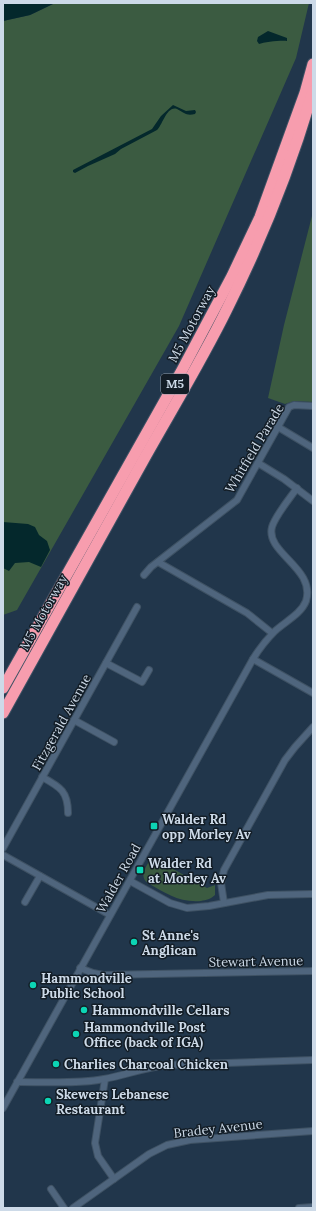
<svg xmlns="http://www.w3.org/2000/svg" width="316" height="1211" viewBox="0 0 316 1211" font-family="Lora,serif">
	<rect width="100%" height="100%" fill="#21364b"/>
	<g fill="#3b5b41">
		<path d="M55,3h254l-13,55 -117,268 -162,284 -14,5v-594l27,-6z"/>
		<path d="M313,212v190l-19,-1 -9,3 -17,-6 16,-73z"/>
		<path d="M152,857l55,31 8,-3v10c-4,4 -9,5 -14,6 -21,2 -36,-8 -53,-18 -10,-7 -1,-18 4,-26z"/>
	</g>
	<g fill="#04282c">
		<path d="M3,3h52l-25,12 -27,6z"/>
		<path d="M268,31l19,7v3c-5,-1 -23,1 -28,3l-2,-3 1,-4z"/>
		<path d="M173,105l13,6 9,-1 1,2 -1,2c-9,2 -10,-1 -18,-5 -10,-4 -15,17 -20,21l-36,19 -6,5 -27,12 -13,7 -2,-1v-2l79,-41 9,-13z"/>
		<path d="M3,522l25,2 7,3 4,8 8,6 3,9 -9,17 -12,-5 -14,1 -6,8 -6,-3z"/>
	</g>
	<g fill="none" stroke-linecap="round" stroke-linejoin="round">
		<defs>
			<g id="minor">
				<path d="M278,427l35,21"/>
				<path d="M258,463l26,16 29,22"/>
				<path d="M158,562l89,51 25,20"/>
				<path d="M144,575l7,-8 86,-67 52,-93 5,-2 19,1"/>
				<path d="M253,659l60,34"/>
				<path d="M106,663l36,19 7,-12"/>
				<path d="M74,720l40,22"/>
				<path d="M42,777c18,10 26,14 26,36"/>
				<path d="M3,848l134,-241"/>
				<path d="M3,855l107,60"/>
				<path d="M130,881l40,22 17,5 22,-2 59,-11 45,-1"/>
				<path d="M25,902l15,-26"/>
				<path d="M224,903l-3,-20 3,-13 61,-110 10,-13 18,-20"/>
				<path d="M80,968l13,5 10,2 210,-4"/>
				<path d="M105,1079l-10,64 3,13 16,23"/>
				<path d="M17,1082c28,0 61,2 87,-3 22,-4 42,-12 64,-14l145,-5"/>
				<path d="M3,1108l250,-449c6,-10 14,-20 22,-28 11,-10 26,-17 31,-30 10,-33 -41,-48 -34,-74 3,-11 18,-29 25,-39"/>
				<path d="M51,1189l13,19"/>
				<path d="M73,1208l76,-54 18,-9 23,-5 123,-9"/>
				<path d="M299,1208l14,-1"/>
			</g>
			<g id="motorway">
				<path d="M3,688l178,-316 51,-96 28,-59 45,-124 8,-29"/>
				<path d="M3,713c47,-85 94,-169 141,-254 28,-50 58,-99 83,-150 35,-70 64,-143 86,-218"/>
			</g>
		</defs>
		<use href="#minor" stroke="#3f5264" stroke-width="8"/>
		<use href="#motorway" stroke="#3f5264" stroke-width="13"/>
		<use href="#minor" stroke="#4f657d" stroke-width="6"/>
		<use href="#motorway" stroke="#f79dae" stroke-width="11"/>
	</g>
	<g fill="#0cd5b5" stroke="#131d26" stroke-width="1.5">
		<rect x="150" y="822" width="8" height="8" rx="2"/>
		<rect x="136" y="866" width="8" height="8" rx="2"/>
		<circle cx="134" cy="942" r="4"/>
		<circle cx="33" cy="985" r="4"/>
		<circle cx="84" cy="1010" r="4"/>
		<circle cx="76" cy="1034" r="4"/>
		<circle cx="56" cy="1064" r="4"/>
		<circle cx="48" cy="1101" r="4"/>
	</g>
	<g text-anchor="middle" stroke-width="3" stroke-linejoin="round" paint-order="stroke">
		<rect fill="#131d26" stroke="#95a1ae" stroke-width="1" x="161" y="374" width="28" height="20" rx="3"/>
		<g font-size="12" font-weight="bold" fill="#cddae8">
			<text x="175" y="388">M5</text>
		</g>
		<g font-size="13" fill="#cddae8" stroke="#131d26">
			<text transform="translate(191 324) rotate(-62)" y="5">M5 Motorway</text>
			<text transform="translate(254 448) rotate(-59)" y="5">Whitfield Parade</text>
			<text transform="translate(43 612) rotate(-61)" y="5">M5 Motorway</text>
			<text transform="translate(61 722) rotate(-61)" y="5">Fitzgerald Avenue</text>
			<text transform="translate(118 878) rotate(-61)" y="5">Walder Road</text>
			<text transform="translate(256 961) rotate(-1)" y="5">Stewart Avenue</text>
			<text transform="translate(218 1128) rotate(-6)" y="5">Bradey Avenue</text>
		</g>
		<g font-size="13" font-weight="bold" fill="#cddae8" stroke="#131d26" text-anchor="start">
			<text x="162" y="824">Walder Rd<tspan x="162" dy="15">opp Morley Av</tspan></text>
			<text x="148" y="868">Walder Rd<tspan x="148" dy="15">at Morley Av</tspan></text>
			<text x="142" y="940">St Anne's<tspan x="142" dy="15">Anglican</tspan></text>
			<text x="41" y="983">Hammondville<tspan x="41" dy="15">Public School</tspan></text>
			<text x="92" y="1015">Hammondville Cellars</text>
			<text x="84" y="1032">Hammondville Post<tspan x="84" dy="15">Office (back of IGA)</tspan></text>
			<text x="64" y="1069">Charlies Charcoal Chicken</text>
			<text x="56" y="1099">Skewers Lebanese<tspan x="56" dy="15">Restaurant</tspan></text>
		</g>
	</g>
	<rect width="316" height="1211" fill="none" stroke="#cddae8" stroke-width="8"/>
</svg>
